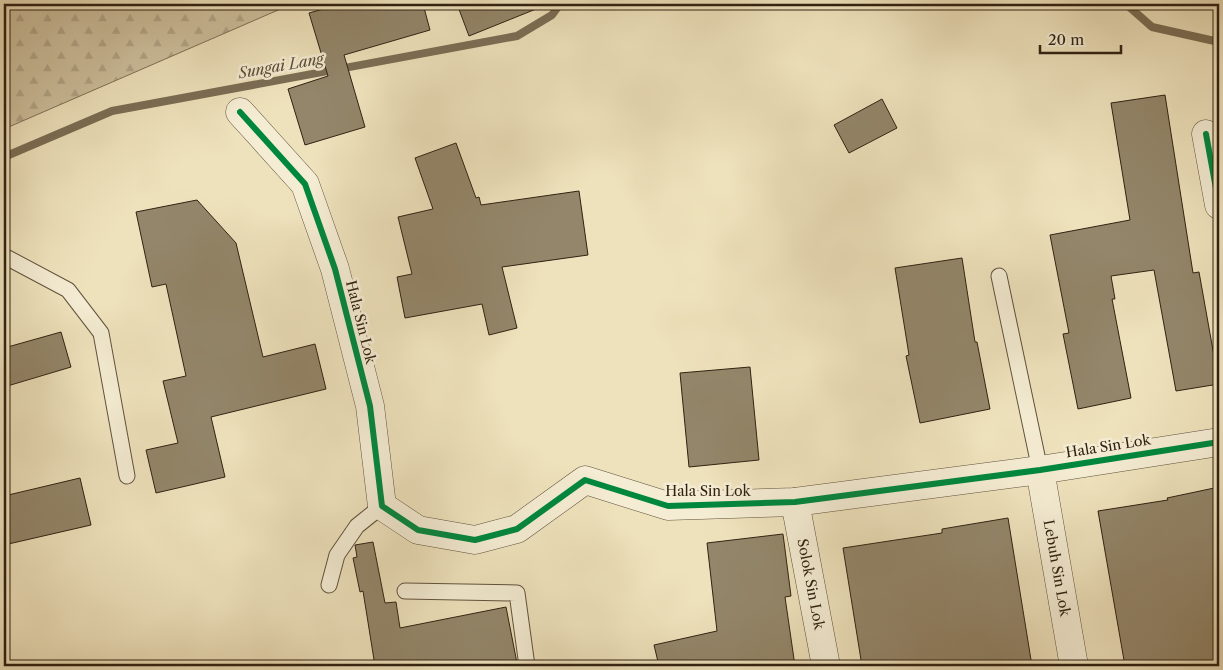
<svg xmlns="http://www.w3.org/2000/svg" width="1223" height="670" viewBox="0 0 1223 670" font-family="'Libre Caslon Text',serif">
	<defs>
		<pattern id="forest-firs" width="22" height="20" patternUnits="userSpaceOnUse" patternTransform="scale(1.25)"><rect width="22" height="20" fill="#cec19f"/><path d="M5 1l3.5 6h-7zM16 11l3.5 6h-7z" fill="#b1a688"/></pattern>
	</defs>
	<rect width="100%" height="100%" fill="#eee2bc"/>
	<filter id="stains"><feTurbulence type="fractalNoise" baseFrequency=".004" numOctaves="4"/><feColorMatrix values="0 0 0 0 .2 0 0 0 0 .09 0 0 0 0 .02 0 0 0 .5 -.17"/></filter>
	<radialGradient id="worn" r=".72"><stop offset=".6" stop-color="#630" stop-opacity="0"/><stop offset="1" stop-color="#630" stop-opacity=".3"/></radialGradient>
	<path fill="url(#forest-firs)" stroke="#7f7258" d="M4,4h288l-288,125z"/>
	<g fill="none" stroke-linecap="round" stroke-linejoin="round">
		<g stroke="#7b6e55" stroke-width="8">
			<path d="M1126,4l26,23 67,15"/>
			<path d="M4,157l108,-46 405,-75 35,-21 8,-11"/>
		</g>
	</g>
	<g fill="#93866a" stroke="#302212">
		<path d="M341,4h82l7,26 -86,25 21,72 -60,18 -17,-56 40,-13 -19,-63z"/>
		<path d="M457,4h89v1l-77,31z"/>
		<path d="M1165,95l28,178 6,-1 20,112 -43,7 -22,-121 -43,6 4,23h-3l19,99 -53,11 -15,-75 6,-1 -19,-98 80,-15 -19,-117z"/>
		<path d="M882,99l15,29 -48,25 -15,-28z"/>
		<path d="M456,143l20,55 3,-1 2,8 98,-14 9,64 -86,12 15,61 -28,7 -7,-31 -77,14 -8,-41 15,-3 -14,-57 35,-8 -18,-51z"/>
		<path d="M197,200l39,43 27,114 52,-13 11,45 -115,28 14,60 -69,16 -10,-43 32,-7 -15,-62 23,-5 -20,-92 -14,3 -16,-75z"/>
		<path d="M962,258l13,84h2l13,67 -70,14 -14,-67 3,-1 -14,-87z"/>
		<path d="M61,332l10,35 -67,20v-39z"/>
		<path d="M750,367l9,93 -70,7 -9,-94z"/>
		<path d="M80,478l11,47 -87,20v-49z"/>
		<path d="M1219,487v179h-94l-27,-155 70,-11 -1,-2z"/>
		<path d="M1008,518l24,148h-170l-19,-118 99,-15v-4z"/>
		<path d="M783,534l8,62 -6,1 10,69h-136l-5,-21 63,-14 -10,-88z"/>
		<path d="M373,542l12,61 11,-1 4,26 106,-21 11,56 -17,3h-125l-12,-75 -3,1 -7,-34 4,-1 -2,-12z"/>
	</g>
	<g fill="none" stroke-linecap="round" stroke-linejoin="round">
		<defs>
			<g id="lane">
				<path d="M4,256l64,34 33,43 26,143"/>
				<path d="M999,276l41,194"/>
				<path d="M329,585l8,-30 20,-29 25,-20"/>
				<path d="M405,591l112,2 10,73"/>
			</g>
			<g id="street">
				<path d="M240,112l65,72 30,85 35,137 12,100 36,24 57,10 42,-11 68,-49 83,26 127,-4 245,-32 179,-28"/>
				<path d="M1206,134l13,71"/>
				<path d="M1040,470l34,196"/>
				<path d="M795,502l31,164"/>
			</g>
		</defs>
		<use href="#lane" stroke="#60523c" stroke-width="17"/>
		<use href="#street" stroke="#60523c" stroke-width="29"/>
		<use href="#lane" stroke="#f4ecd3" stroke-width="15"/>
		<use href="#street" stroke="#f4ecd3" stroke-width="28"/>
		<defs>
			<g id="cycleway">
				<path d="M240,112l65,72 30,85 35,137 12,100 36,24 57,10 42,-11 68,-49 83,26 127,-4 245,-32 179,-28"/>
				<path d="M1206,134l13,71"/>
			</g>
		</defs>
		<use href="#cycleway" stroke="#f4ecd3" stroke-width="9"/>
		<use href="#cycleway" stroke="#00873e" stroke-width="6"/>
	</g>
	<g text-anchor="middle" stroke-width="5" stroke-linejoin="round" paint-order="stroke">
		<g font-size="14" fill="#302212" stroke="#f4ecd3">
			<text transform="translate(361 322) rotate(76)" y="5">Hala Sin Lok</text>
			<text transform="translate(1108 446) rotate(-9)" y="5">Hala Sin Lok</text>
			<text x="708" y="496">Hala Sin Lok</text>
			<text transform="translate(1057 568) rotate(80)" y="5">Lebuh Sin Lok</text>
			<text transform="translate(811 584) rotate(79)" y="5">Solok Sin Lok</text>
		</g>
		<g font-size="15" font-style="italic" fill="#5c4e39" stroke="#f4ecd3">
			<text transform="translate(281 66) rotate(-10)" y="5">Sungai Lang</text>
		</g>
	</g>
	<rect width="1223" height="670" fill="none" stroke="#eee2bc" stroke-width="20"/>
	<rect x="5" y="5" width="1213" height="660" fill="none" stroke="#302212" stroke-width="2.5"/>
	<rect x="10" y="10" width="1203" height="650" fill="none" stroke="#302212"/>
	<path d="M1040 45v8h81v-8" fill="none" stroke="#302212" stroke-width="2.5"/>
	<text x="1048" y="45" font-size="15" fill="#302212" stroke="#f4ecd3" stroke-width="4" paint-order="stroke">20 m</text>
	<rect width="100%" height="100%" filter="url(#stains)"/>
	<rect width="100%" height="100%" fill="url(#worn)"/>
</svg>
